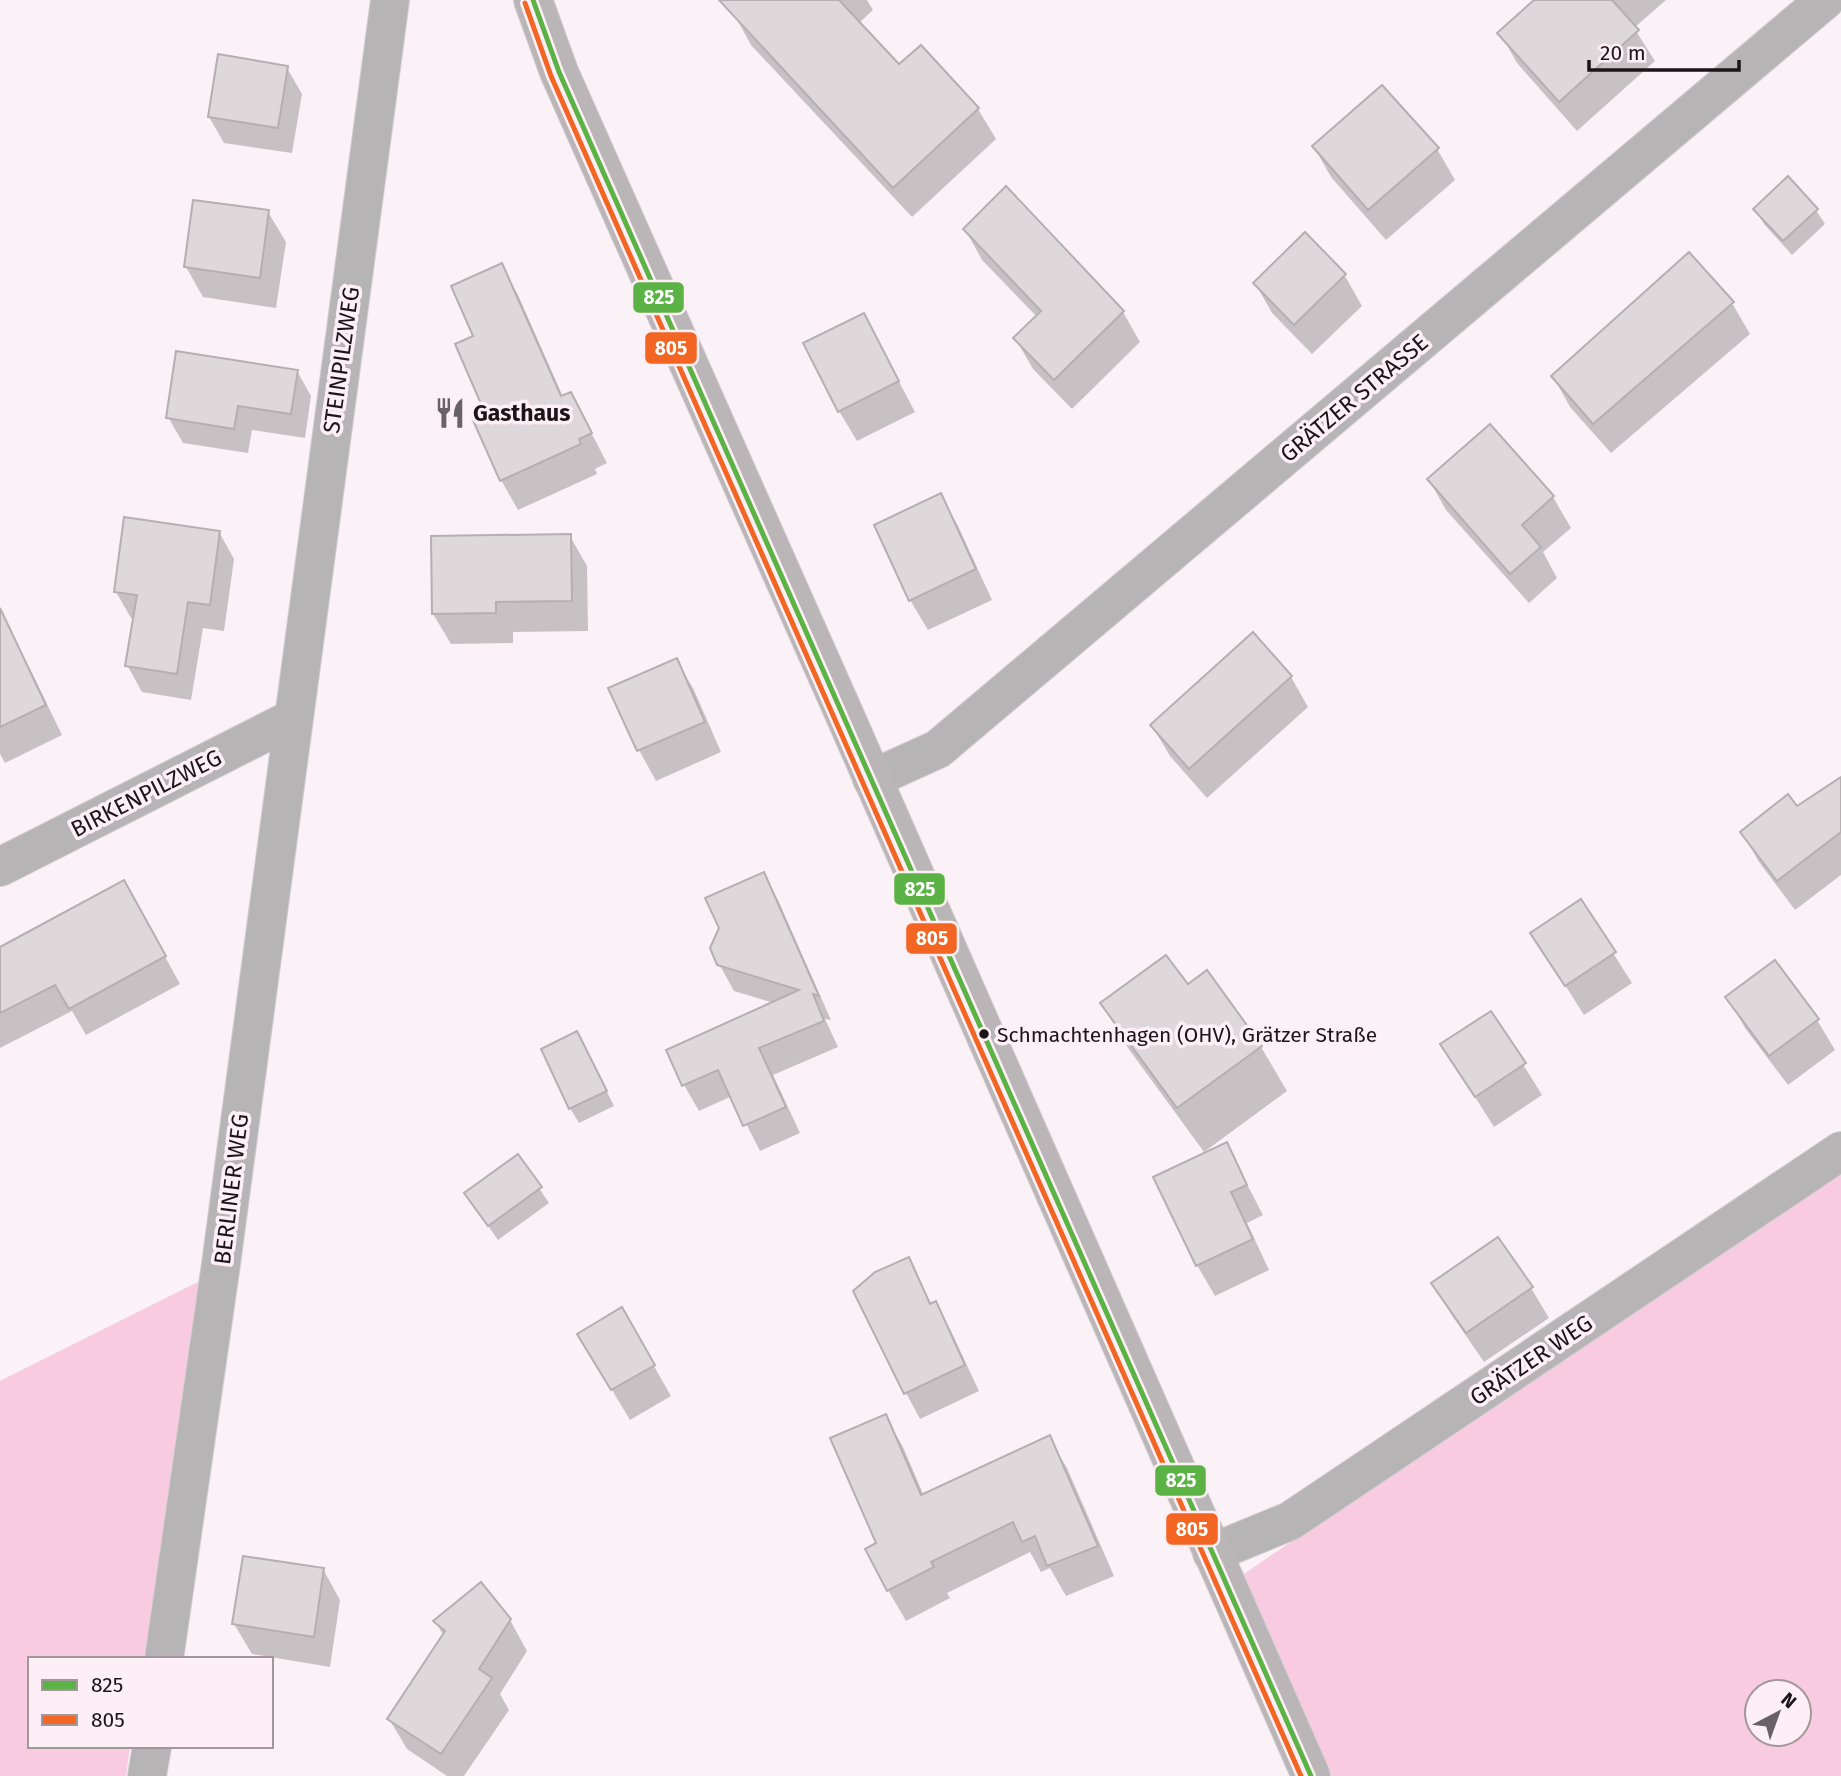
<svg xmlns="http://www.w3.org/2000/svg" width="1841" height="1776" viewBox="0 0 1841 1776" font-family="'Fira Sans',sans-serif">
	<rect width="100%" height="100%" fill="#faf2f6"/>
	<g fill="#f8cbe0" fill-rule="evenodd">
		<path d="M1841,1175v601h-515l-88,-198 377,-257zM1757,1692h42v42h-42z"/>
		<path d="M202,1280l-58,379h-114v87h100l-4,30h-126v-395z"/>
	</g>
	<g fill="#0003">
		<path d="M750,0h117l6,10 -14,13 40,44 22,-20 57,62 18,30 -84,78 -161,-172 -17,-31z"/>
		<path d="M1537,0h129l-32,28 21,33 -78,70 -60,-68 -17,-30z"/>
		<path d="M287,68l15,26 -10,59 -68,-10 -15,-26z"/>
		<path d="M1314,147l123,2 18,31 -69,60 -55,-63z"/>
		<path d="M1755,209l61,1 9,14 -33,31 -28,-31z"/>
		<path d="M268,212l18,30 -10,66 -73,-11 -17,-30z"/>
		<path d="M965,229l158,83 17,30 -68,67 -39,-40 -18,-31 22,-21 -55,-57z"/>
		<path d="M1305,235l40,41 17,30 -50,48 -40,-41 -17,-30z"/>
		<path d="M501,265l17,30 45,102 8,-3 36,69 -12,6 2,5 -79,36 -17,-30 -14,-66 -11,-77z"/>
		<path d="M1732,303l18,31 -139,119 -41,-46 -17,-31z"/>
		<path d="M864,315l51,97 -58,29 -18,-30z"/>
		<path d="M297,371l14,25 -6,42 -53,-8 -4,23 -65,-10 -15,-26z"/>
		<path d="M1490,426l63,71 18,31 -28,24 14,26 -28,25 -83,-93 -17,-30z"/>
		<path d="M940,495l18,31 34,74 -64,30 -18,-30z"/>
		<path d="M219,532l15,27 -10,72 -21,-3 -12,72 -49,-8 -15,-27 8,-47h-4l-15,-26z"/>
		<path d="M570,536l17,30 1,65 -75,1v11l-62,1 -18,-30z"/>
		<path d="M15,643l17,30 30,62 -57,28 -5,-9v-104z"/>
		<path d="M676,660l18,30 27,62 -65,29 -17,-31 -28,-61z"/>
		<path d="M1291,677l17,30 -101,91 -37,-42 -18,-30z"/>
		<path d="M1841,779v96l-46,35 -36,-48 -17,-30 55,-24z"/>
		<path d="M763,874l15,26 53,120 -6,-1 13,28 -65,28 27,58 -40,18 -28,-55 -33,15 -15,-26 90,-82 -40,-12 -15,-27z"/>
		<path d="M1580,901l52,82 -48,32 -52,-82z"/>
		<path d="M139,909l41,75 -94,51 -14,-24 -72,37v-99z"/>
		<path d="M1728,997l89,23 18,30 -47,35 -43,-57z"/>
		<path d="M1102,1004l159,43 26,44 -83,61 -76,-104z"/>
		<path d="M1491,1013l51,82 -48,32 -52,-82z"/>
		<path d="M585,1048l29,58 -35,17 -9,-15z"/>
		<path d="M1226,1144l37,71 -16,8 22,47 -54,26 -18,-31 -41,-87z"/>
		<path d="M518,1157l31,46 -51,37 -32,-46z"/>
		<path d="M908,1260l24,45 3,-1 15,25 29,62 -59,28 -14,-26z"/>
		<path d="M1433,1284l98,4 18,30 -65,44 -33,-48z"/>
		<path d="M622,1310l49,86 -41,24 -33,-55z"/>
		<path d="M885,1416l18,31 21,49 125,-58 18,30 47,108 -48,20 -16,-28 -9,4 -11,-20 -83,41 3,5 -44,23 -18,-31 -10,-46z"/>
		<path d="M323,1569l17,31 -10,67 -78,-13 -18,-30z"/>
		<path d="M510,1620l17,31 -27,43 9,16 -45,66h-17l-40,-27 -18,-30 55,-83 -9,-15z"/>
	</g>
	<g fill="#ded8da" stroke="#b5afb2" stroke-width="2">
		<path d="M719,0h120l60,64 22,-19 58,63 -86,80z"/>
		<path d="M1534,0h78l27,30 -80,72 -62,-69z"/>
		<path d="M218,54l70,12 -10,62 -70,-11z"/>
		<path d="M1382,85l57,63 -71,62 -56,-64z"/>
		<path d="M1788,176l30,33 -35,32 -30,-32z"/>
		<path d="M1006,186l118,125 -70,69 -41,-42 28,-27 -78,-82z"/>
		<path d="M193,200l76,10 -9,68 -76,-11z"/>
		<path d="M1305,232l41,42 -52,51 -41,-42z"/>
		<path d="M1689,252l45,50 -141,122 -42,-48z"/>
		<path d="M502,263l59,133 10,-4 21,41 -13,6 2,5 -81,37 -28,-63 13,-5 -30,-69 18,-8 -22,-50z"/>
		<path d="M864,313l35,68 -61,31 -35,-69z"/>
		<path d="M176,351l122,19 -7,44 -53,-8 -4,23 -68,-11z"/>
		<path d="M1490,424l64,72 -32,29 19,22 -31,27 -83,-95z"/>
		<path d="M941,493l35,76 -67,32 -35,-76z"/>
		<path d="M124,517l96,14 -10,74 -22,-3 -11,72 -52,-8 12,-71 -23,-3z"/>
		<path d="M571,534l1,67 -76,1v11l-64,1 -1,-78z"/>
		<path d="M0,608l46,97 -46,22z"/>
		<path d="M1253,632l39,44 -103,93 -39,-44z"/>
		<path d="M677,658l28,64 -68,29 -29,-63z"/>
		<path d="M1841,777v55l-64,49 -37,-49 48,-38 9,12z"/>
		<path d="M764,872l55,124 -6,-2 11,27 -65,27 27,59 -43,19 -25,-56 -36,16 -16,-36 133,-60 -82,-25 -7,-17 9,-20 -14,-30z"/>
		<path d="M124,880l42,76 -97,53 -14,-24 -55,28v-66z"/>
		<path d="M1581,899l35,53 -51,34 -35,-53z"/>
		<path d="M1166,955l22,29 19,-14 55,76 -85,62 -77,-105z"/>
		<path d="M1775,960l44,59 -50,37 -44,-59z"/>
		<path d="M1491,1011l35,52 -51,34 -35,-53z"/>
		<path d="M577,1031l30,60 -38,18 -28,-60z"/>
		<path d="M1227,1142l20,43 -16,7 22,47 -57,27 -43,-89z"/>
		<path d="M518,1154l24,33 -54,39 -24,-33z"/>
		<path d="M1498,1237l35,50 -67,46 -35,-50z"/>
		<path d="M909,1257l21,47 6,-3 29,64 -61,29 -51,-103 22,-19z"/>
		<path d="M622,1307l33,58 -44,25 -34,-56z"/>
		<path d="M886,1414l35,81 129,-60 48,111 -51,20 -12,-30 -13,6 -9,-20 -82,40 3,5 -47,24 -22,-42 11,-6 -46,-105z"/>
		<path d="M243,1556l81,12 -10,69 -82,-13z"/>
		<path d="M481,1582l30,37 -32,50 13,9 -51,76 -54,-35 58,-88 -12,-10z"/>
	</g>
	<g fill="none" stroke-linecap="round" stroke-linejoin="round">
		<defs>
			<g id="street">
				<path d="M872,779l66,-30 887,-749"/>
				<path d="M0,867l292,-148"/>
				<path d="M1212,1553l78,-32 551,-370"/>
				<path d="M164,1659l57,-395 169,-1264"/>
				<path d="M147,1776l5,-30"/>
			</g>
			<path id="primary" d="M533,0l26,72 283,637 469,1067"/>
		</defs>
		<use href="#street" stroke="#d5cfd2" stroke-width="40"/>
		<use href="#primary" stroke="#d5cfd2" stroke-width="40"/>
		<use href="#street" stroke="#b7b4b5" stroke-width="38"/>
		<use href="#primary" stroke="#bab6b8" stroke-width="38"/>
		<defs>
			<path id="bus-1" d="M533,0l26,72 752,1704"/>
			<path id="bus-2" d="M525,3l26,73 750,1700"/>
		</defs>
		<use href="#bus-1" stroke="#fdeff5" stroke-width="10"/>
		<use href="#bus-2" stroke="#fdeff5" stroke-width="10"/>
		<use href="#bus-1" stroke="#5cb345" stroke-width="5"/>
		<use href="#bus-2" stroke="#f26522" stroke-width="5"/>
	</g>
	<defs>
		<symbol id="restaurant-bare" viewBox="-9 -9 18 18"><path d="M-5-6h1v4h1v-4h1v4h1v-4h1v5L-1.5 .5V6h-2V.5L-5-1ZM5-6V6H3V1.5H1.5Q1.5-4 5-6Z" fill="#686265" stroke="#fdeff5" stroke-width="2.5" paint-order="stroke"/></symbol>
	</defs>
	<g fill-rule="evenodd">
		<use href="#restaurant-bare" x="428" y="391" width="44" height="44"/>
	</g>
	<circle fill="#1a1517" stroke="#fdeff5" stroke-width="2.5" cx="984" cy="1034" r="6"/>
	<g text-anchor="middle" stroke-width="7" stroke-linejoin="round" paint-order="stroke">
		<g font-size="21" fill="#1a1517" stroke="#fdeff5" text-anchor="start">
			<text x="997" y="1042">Schmachtenhagen (OHV), Grätzer Straße</text>
		</g>
		<g font-size="23" fill="#1a1517" stroke="#fdeff5">
			<text transform="translate(341 360) rotate(-82)" y="8">STEINPILZWEG</text>
			<text transform="translate(1354 398) rotate(-40)" y="8">GRÄTZER STRASSE</text>
			<text transform="translate(146 793) rotate(-27)" y="8">BIRKENPILZWEG</text>
			<text transform="translate(231 1189) rotate(-83)" y="8">BERLINER WEG</text>
			<text transform="translate(1531 1360) rotate(-34)" y="8">GRÄTZER WEG</text>
		</g>
		<g font-size="23" font-weight="bold" fill="#1a1517" stroke="#fdeff5" text-anchor="start">
			<text x="473" y="421">Gasthaus</text>
		</g>
	</g>
	<g stroke="#fdeff5" stroke-width="2.5">
		<rect x="632" y="281" width="53" height="33" rx="7" fill="#5cb345"/>
		<rect x="644" y="331" width="54" height="34" rx="7" fill="#f26522"/>
		<rect x="893" y="872" width="53" height="34" rx="7" fill="#5cb345"/>
		<rect x="905" y="922" width="53" height="33" rx="7" fill="#f26522"/>
		<rect x="1154" y="1464" width="53" height="33" rx="7" fill="#5cb345"/>
		<rect x="1165" y="1512" width="54" height="34" rx="7" fill="#f26522"/>
	</g>
	<g font-size="19" text-anchor="middle" font-weight="bold" fill="#fff">
		<text x="659" y="304">825</text>
		<text x="671" y="355">805</text>
		<text x="920" y="896">825</text>
		<text x="932" y="945">805</text>
		<text x="1181" y="1487">825</text>
		<text x="1192" y="1536">805</text>
	</g>
	<rect x="28" y="1657" width="245" height="91" fill="#fdeff5" stroke="#a2989c" stroke-width="2"/>
	<rect x="42" y="1680" width="35" height="10" fill="#5cb345" stroke="#a2989c" stroke-width="2"/>
	<text x="91" y="1692" font-size="21" fill="#1a1517">825</text>
	<rect x="42" y="1715" width="35" height="10" fill="#f26522" stroke="#a2989c" stroke-width="2"/>
	<text x="91" y="1727" font-size="21" fill="#1a1517">805</text>
	<g transform="translate(1778 1713) rotate(41)"><circle r="33" fill="#fdeff5" stroke="#a2989c" stroke-width="2"/>
	<path d="M0-5L12 26L0 18L-12 26Z" fill="#686265"/>
	<text y="-10" font-size="19" font-weight="bold" text-anchor="middle" fill="#1a1517">N</text>
	</g>
	<path d="M1589 60v10h150v-10" fill="none" stroke="#1a1517" stroke-width="3.5"/>
	<text x="1600" y="60" font-size="21" fill="#1a1517" stroke="#fdeff5" stroke-width="5" paint-order="stroke">20 m</text>
</svg>
